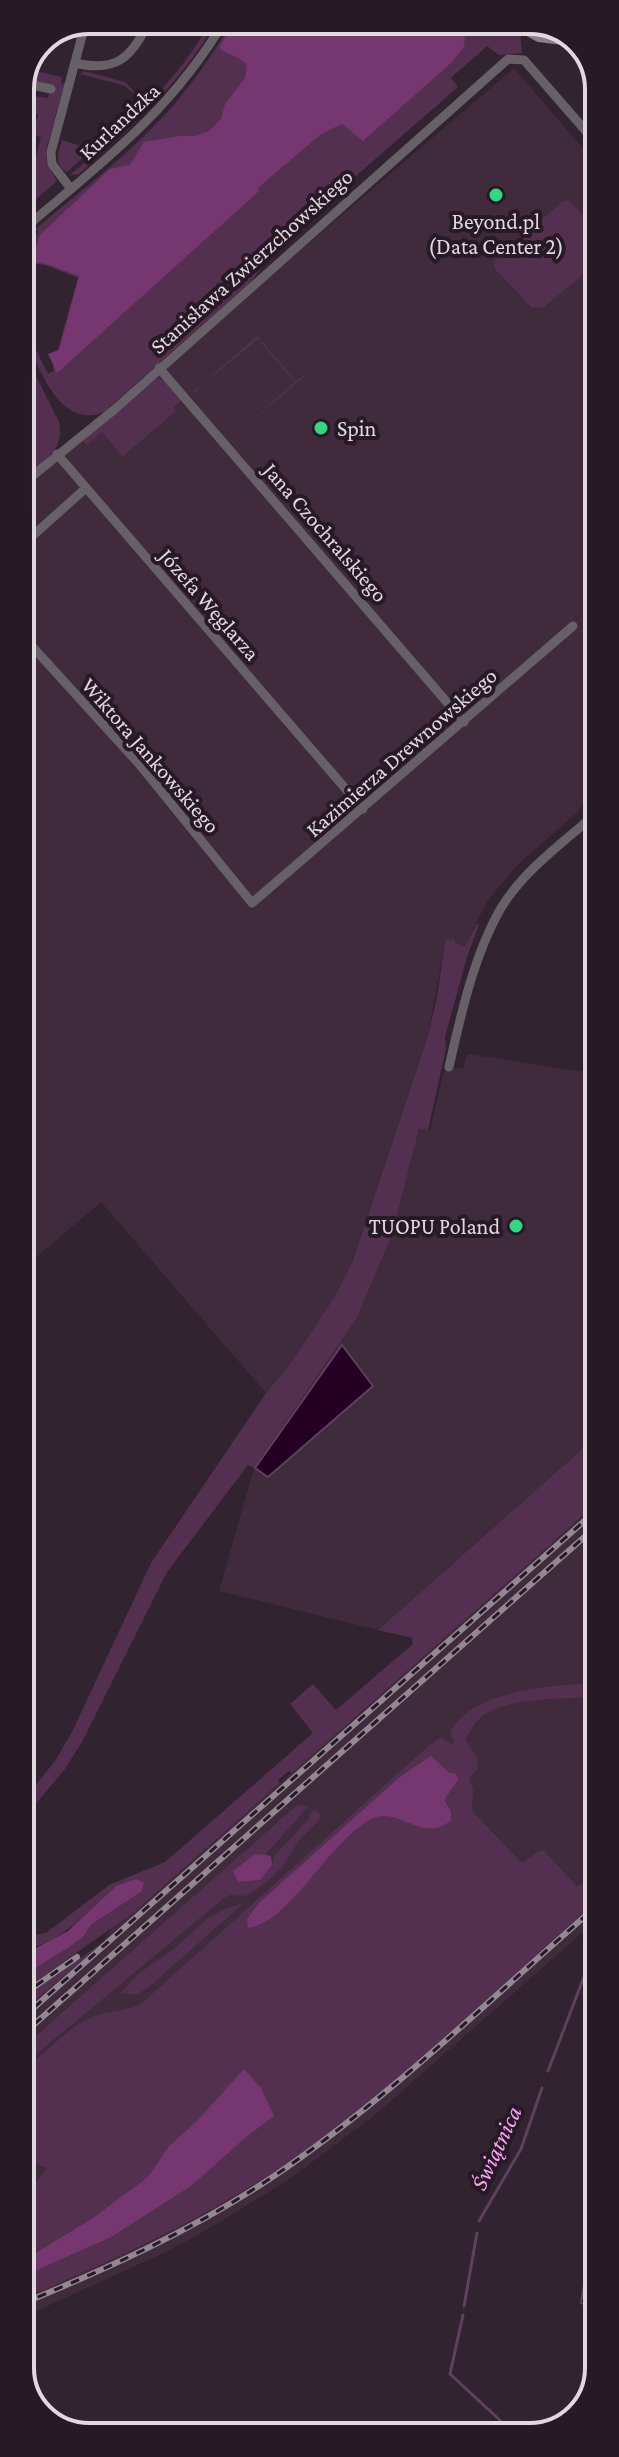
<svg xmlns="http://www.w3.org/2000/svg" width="619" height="2457" viewBox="0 0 619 2457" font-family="'Crimson Pro',serif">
	<rect width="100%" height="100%" fill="#312330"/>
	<g fill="#3f2b3c">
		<path d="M514,68l84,98v614h-4l-15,31 -61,53 -30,36 -24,47 -19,-4 -17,93 -76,227 -17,33 -45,68 -24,29 -165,-191 -80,68 -1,-780z"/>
		<path d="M467,1054l131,20v361l-220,195 -159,-39 35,-123 103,-150 35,-83 27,-106 11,1 15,-64 18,3z"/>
		<path d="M599,1501v417l-224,197 -84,63 -76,47 -49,27 -145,66v-305l82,-71 9,-15 21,-14z"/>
	</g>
	<g fill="#53304f">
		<path d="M211,20h6c-35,62 -85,107 -138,154l-9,1c53,-46 107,-91 141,-155z"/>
		<path d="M233,20h272l15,12 2,21 -23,2 -12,-9 -36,32 7,9 -179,156 -28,39 -147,130c-48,19 -67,-52 -84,-86v-9l28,57 6,-3 -1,-4 25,-89 -33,-13 -15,-2 -10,26v-33l11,-10 7,-14 -2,-3c47,-41 101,-80 141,-128 21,-25 39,-52 56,-81z"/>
		<path d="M28,69l34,8 -1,8 4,-3 -19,68 1,14 10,17 -37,32v-12l6,-5 15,-59 -6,-2 1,-6 -10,-3 2,-7 9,1 1,-6 -8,-2 4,-16 14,2 3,-13 -27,-6z"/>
		<path d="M84,71l41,11 20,21 -78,69c-14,-8 -8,-20 -5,-32l28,9 45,-45 2,-8 -12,-10 -44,-12 -3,5 2,-5z"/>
		<path d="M569,201l29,30v31l-54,45 -12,1 -37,-39 -1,-8 68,-59z"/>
		<path d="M257,336l39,45 17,-12 -74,63 56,-50 -37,-43 -54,44 -10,11 -1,-2z"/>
		<path d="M20,344l39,78c7,29 -19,42 -39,59z"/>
		<path d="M157,378l8,3 17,19 -9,7 3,4 -55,47 -1,-5 -18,-21 -15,13 -6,-6z"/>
		<path d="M477,924l2,1 -12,32 -22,80 1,12 -18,81 -9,-1 -27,106 -35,83 -103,150 -6,-3 -81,107 -85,170 -17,27 -44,52v-18l34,-42 17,-29 79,-169 115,-170 24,-29 45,-68 17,-33 76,-227 9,-39 8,-54 3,-6 2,4 3,-4 3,6 8,4z"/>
		<path d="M598,1435l1,66 -307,272 -3,-2 -11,9 2,3 -147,130 -112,79v-15l47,-29 15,-11 9,-13 49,-32 -25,-6c-26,23 -49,51 -82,61v-6l-13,-1v-7l11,2 14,-2 63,-48 56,-23 148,-129 -23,-29 23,-20 23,26 77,-66 -1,-6 -34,-8z"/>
		<path d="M599,1683v14c-33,2 -93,-1 -119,21 -6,6 -10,14 -15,21l12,19 1,11 -9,9 4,12 -1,21 48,50 4,1 15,-11h5l33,35 11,-6 11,-10v29c-98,85 -191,179 -297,254 -88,61 -182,105 -281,146v-52l12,-11c-1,-8 -5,-12 -7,-20 -5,-21 11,-32 21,-48l-10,-4 -16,6v-97c20,-16 47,-46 71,-56 16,-7 33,-4 49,-13l285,-256 15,-11 10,7 3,-1 -4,-12c29,-44 101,-45 149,-48z"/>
		<path d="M298,1804l10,3 -43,48h-11l-20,16 4,11 22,-2 12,-15 2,-9 32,-34 4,-4 -2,-2 6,-7 6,5v5l-21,21 -17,27 -15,15 -22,14 -15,-1 -6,3 -203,169v-18z"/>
		<path d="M244,1903l-94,83 -12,8h-18l18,-20 37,-26 33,-30 19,-10z"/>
		<path d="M103,1942l-82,71v-13z"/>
	</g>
	<g fill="#763770">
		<path d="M235,20h231l-2,27 -13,16 -88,78 -21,-17 -21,10 -62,53 -1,5 -201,181 -9,-19 11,-4 20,-74 -30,-11 -18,-4 9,-26 70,-66 20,-4 14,-23 36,-6h15l14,-5 12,-12 4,-15 20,-26 2,-13c-8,-10 -19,-9 -28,-17z"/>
		<path d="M431,1756l18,17 7,1 2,6 -14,20 7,11v9c-27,25 -53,-15 -80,-1 -43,23 -80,103 -123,109l-1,-9 12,-16 142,-127z"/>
		<path d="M262,1854l9,2 1,9 -12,15 -22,2 -5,-11 21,-16z"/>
		<path d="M137,1879l7,4 -3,9 -49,32 -9,13 -15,11 -47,29v-21l47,-25 48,-45z"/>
		<path d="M244,2069l17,19 13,28 -28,21 -55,49 -80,51 -90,40v-15l72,-44 55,-41 21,-31 29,-26z"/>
	</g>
	<g fill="#260024" stroke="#5e415c" stroke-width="2">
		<path d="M342,1345l31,41 -105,91 -13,-9z"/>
		<path d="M587,2266l12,3v42l-18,-8z"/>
	</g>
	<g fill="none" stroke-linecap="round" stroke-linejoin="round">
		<g stroke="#5e415c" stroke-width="3">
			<path d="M548,2071l47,-123"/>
			<path d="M479,2221l42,-72 21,-61"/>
			<path d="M464,2306l13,-73"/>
			<path d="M463,2315l-13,59 67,62"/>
		</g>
		<g stroke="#676066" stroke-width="9">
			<path d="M75,63c43,10 56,-6 75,-43"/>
			<path d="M23,83l28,6"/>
			<path d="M20,111l7,-27"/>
			<path d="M20,132c14,14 5,31 0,48"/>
			<path d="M71,189l-19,-25 -1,-12 35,-131"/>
			<path d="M20,232c80,-68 150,-119 205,-212"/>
			<path d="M159,368l305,354"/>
			<path d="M57,454l306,355"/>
			<path d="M20,486l95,-77 393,-350 16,1 74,85"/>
			<path d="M20,547l66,-59"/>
			<path d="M20,633l119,131 113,139 321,-277"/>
			<path d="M449,1067c12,-53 25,-112 52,-159 23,-38 65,-68 97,-96"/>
		</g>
		<path stroke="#8b7f89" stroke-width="12" d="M512,21l27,15 40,5"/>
		<defs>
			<g id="rail">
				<path d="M21,1996l56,-39"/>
				<path d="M21,2019l578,-511"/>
				<path d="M21,2036l578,-512"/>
				<path d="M21,2304c88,-36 174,-75 253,-128 117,-79 219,-180 325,-272"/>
			</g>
		</defs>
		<use href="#rail" stroke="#938792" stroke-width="6"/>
		<use href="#rail" stroke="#271a26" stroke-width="3" stroke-dasharray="9" stroke-linecap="butt"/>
	</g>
	<g fill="#30d883" stroke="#271a26" stroke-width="3">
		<circle cx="496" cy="195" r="8"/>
		<circle cx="321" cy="428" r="8"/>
		<circle cx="516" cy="1226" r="8"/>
	</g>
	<g text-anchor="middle" stroke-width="8" stroke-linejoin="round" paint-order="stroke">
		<g font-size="22" fill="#e2d8e0" stroke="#271a26">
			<text transform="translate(119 121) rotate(-43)" y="8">Kurlandzka</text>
			<text transform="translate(251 261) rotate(-42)" y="8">Stanisława Zwierzchowskiego</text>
			<text transform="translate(326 532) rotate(49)" y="8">Jana Czochralskiego</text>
			<text transform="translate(210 604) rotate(49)" y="8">Józefa Węglarza</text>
			<text transform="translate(401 752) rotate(-41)" y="8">Kazimierza Drewnowskiego</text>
			<text transform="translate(151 755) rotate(49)" y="8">Wiktora Jankowskiego</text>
		</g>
		<g font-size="22" fill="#e2d8e0" stroke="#271a26">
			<text x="496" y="229">Beyond.pl<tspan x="496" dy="25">(Data Center 2)</tspan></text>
			<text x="337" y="436" text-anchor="start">Spin</text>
			<text x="500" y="1234" text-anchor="end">TUOPU Poland</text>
		</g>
		<g font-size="24" font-style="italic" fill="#fba1f1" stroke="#271a26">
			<text transform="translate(496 2148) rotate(-65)" y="8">Świątnica</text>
		</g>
	</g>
	<path d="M0 0H619V2457H0ZM89 34H530A55 55 0 0 1 585 89V2368A55 55 0 0 1 530 2423H89A55 55 0 0 1 34 2368V89A55 55 0 0 1 89 34Z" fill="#271a26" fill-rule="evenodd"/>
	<path fill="none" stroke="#e2d8e0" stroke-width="4" d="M89 34H530A55 55 0 0 1 585 89V2368A55 55 0 0 1 530 2423H89A55 55 0 0 1 34 2368V89A55 55 0 0 1 89 34Z"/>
</svg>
